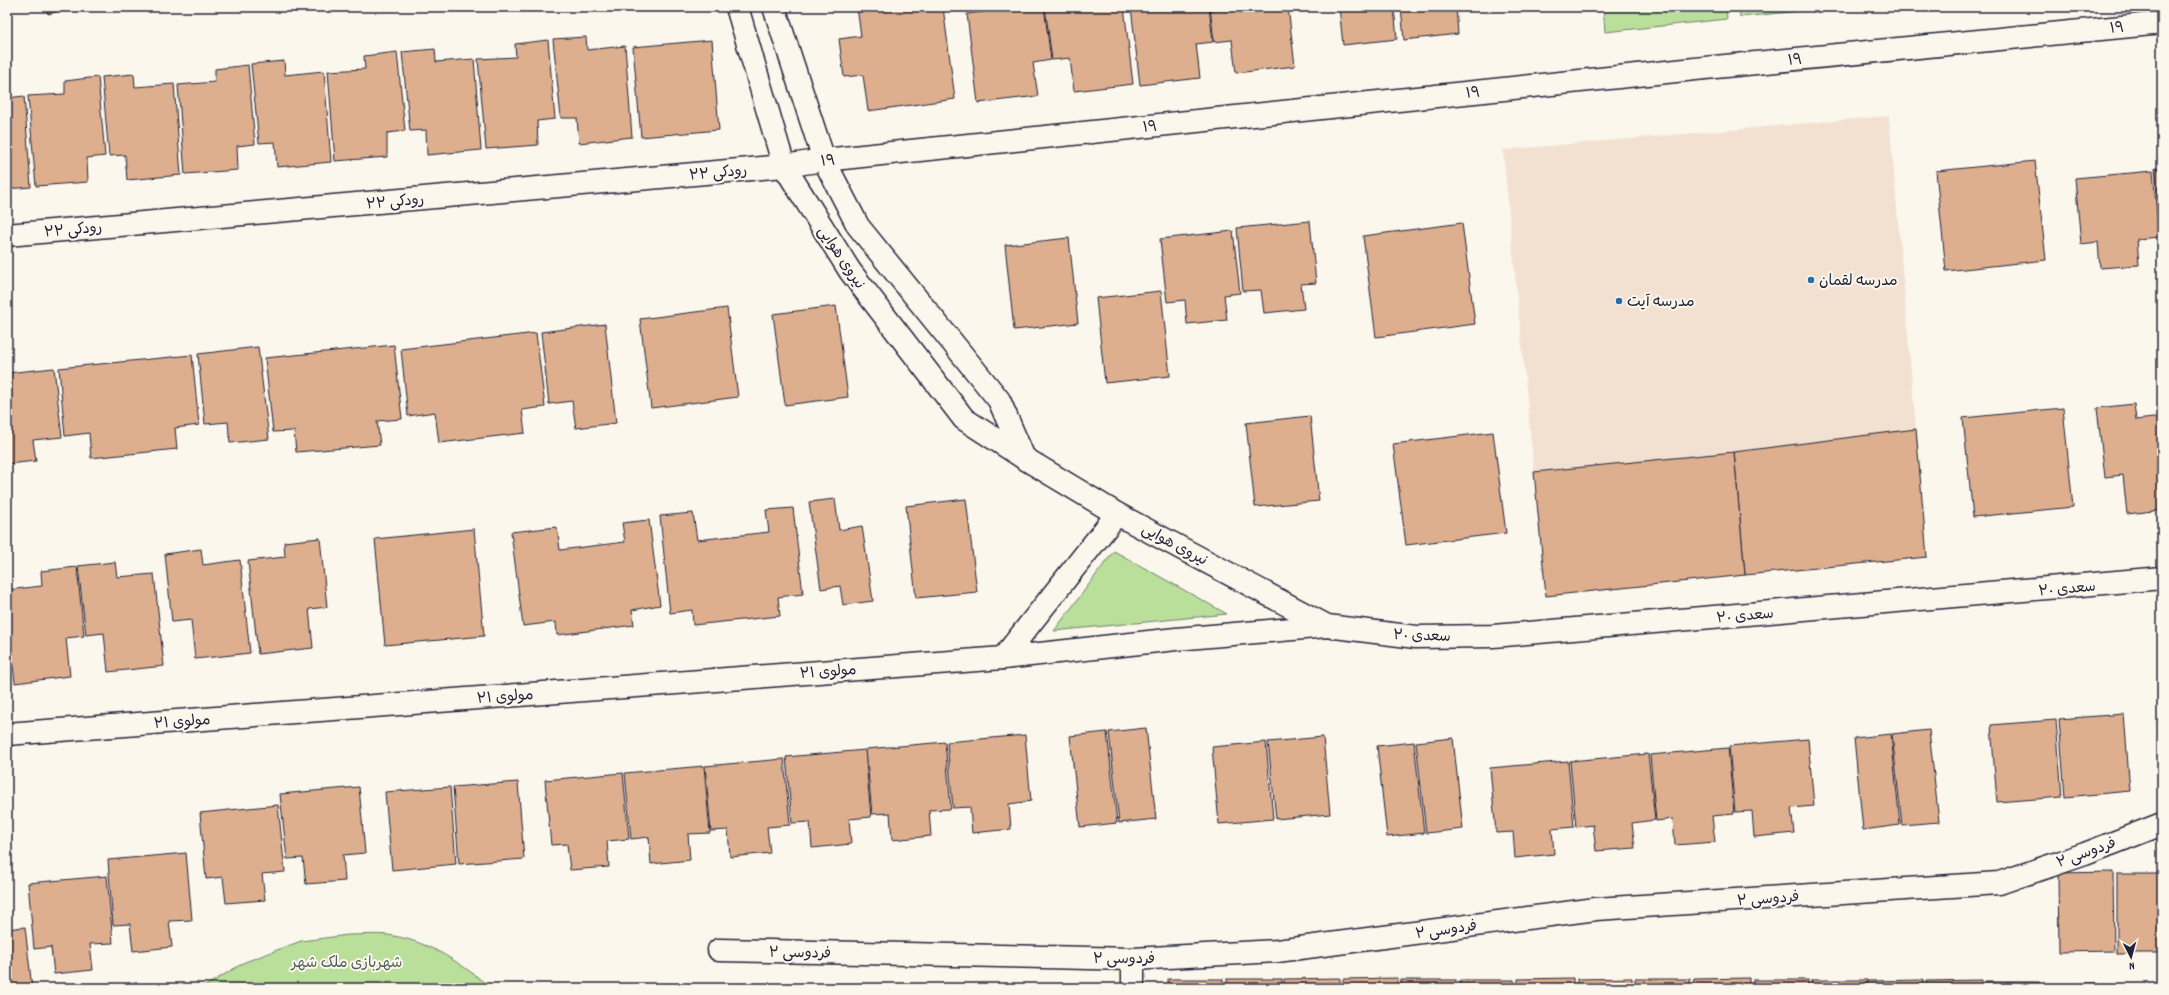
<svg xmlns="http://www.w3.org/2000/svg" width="2169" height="995" viewBox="0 0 2169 995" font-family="Dekko,'Playpen Sans Arabic',sans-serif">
	<rect width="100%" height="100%" fill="#fbf7ec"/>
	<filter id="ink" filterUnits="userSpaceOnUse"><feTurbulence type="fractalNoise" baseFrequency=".025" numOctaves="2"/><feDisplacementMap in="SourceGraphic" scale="8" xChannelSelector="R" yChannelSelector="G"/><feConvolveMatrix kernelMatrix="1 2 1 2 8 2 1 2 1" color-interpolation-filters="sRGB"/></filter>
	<g filter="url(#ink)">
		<path fill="#f2e1d0" d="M1889,116l38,441 -381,39 -43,-446z"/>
		<g fill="#b9df9b" stroke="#6e806b">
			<path d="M1603,7h123l1,12 -122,13z"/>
			<path d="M1739,7h103l-102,10z"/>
			<path d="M1114,551l113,63 -173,17z"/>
			<path d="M348,935c15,0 32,-2 46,1 38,7 68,28 97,52h-289l43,-26 56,-21z"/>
		</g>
		<g fill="#ddaf8e" stroke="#22223b">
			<path d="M46,7h29l-27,7z"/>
			<path d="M857,7h86l12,92 -87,12 -5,-36 -19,2 -5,-38 22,-3z"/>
			<path d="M1004,7h40l7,53 -18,3 5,33 -60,7 -11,-89 38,-5z"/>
			<path d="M1045,7h79l9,77 -59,7 -4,-33 -18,2z"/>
			<path d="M1131,7h78l4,35 -17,2 4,34 -60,7z"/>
			<path d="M1210,7h78l7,59 -59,7 -4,-33 -18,2z"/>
			<path d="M1339,7h55l3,32 -54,6z"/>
			<path d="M1401,7h55l2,27 -54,6z"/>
			<path d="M586,37l1,13 38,-4 7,91 -53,6 -2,-25h-16l-8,-79z"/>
			<path d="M548,40l7,79 -18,2 1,24 -52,4 -8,-90 38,-2 -1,-13z"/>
			<path d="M712,40l7,90 -78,7 -8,-90z"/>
			<path d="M435,49l1,13 38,-3 7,91 -54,5 -1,-25 -16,1 -8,-79z"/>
			<path d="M397,52l8,79 -18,2v24l-52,4 -7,-90 37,-2 -1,-13z"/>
			<path d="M284,61l1,14 39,-4 7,91 -54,5 -2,-25 -16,1 -8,-79z"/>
			<path d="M248,65l7,79 -18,2 1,24 -53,4 -7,-89 37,-3v-13z"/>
			<path d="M134,74l1,13 39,-3 7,91 -54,5 -2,-25 -16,1 -7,-79z"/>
			<path d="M98,77l7,79 -18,2 1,24 -52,4 -8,-90 37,-2v-13z"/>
			<path d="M24,96l7,91 -24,2v-91z"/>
			<path d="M2035,161l11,99 -100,11 -10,-100z"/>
			<path d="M2155,168h7v66h-1z"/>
			<path d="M2153,171l6,66 -22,2 2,26 -39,3 -2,-26 -17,2 -6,-66z"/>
			<path d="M1310,221l6,62 -15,1 3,25 -40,4 -3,-23 -18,1 -6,-63z"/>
			<path d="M1462,223l13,101 -99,13 -13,-101z"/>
			<path d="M1233,231l7,62 -16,2 3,25 -40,4 -2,-24 -18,2 -7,-63z"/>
			<path d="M1069,238l9,85 -64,7 -9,-85z"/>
			<path d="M1161,291l9,85 -65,7 -9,-85z"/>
			<path d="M836,306l12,91 -63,8 -12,-91z"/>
			<path d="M727,308l11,89 -87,11 -11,-89z"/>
			<path d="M605,324l11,99 -40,5 -4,-27 -23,3 -8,-72z"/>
			<path d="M536,333l9,74 -23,3 3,23 -86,10 -4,-31 -27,4 -7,-67z"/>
			<path d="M394,345l8,74 -25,2 3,24 -84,7 -2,-21 -21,1 -8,-74z"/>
			<path d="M258,347l11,92 -39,4 -2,-21 -23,2 -7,-70z"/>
			<path d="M192,355l7,70 -24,3 2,21 -86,9 -2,-25 -24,3 -6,-68z"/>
			<path d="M54,368l8,69 -29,3 3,21 -29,3v-91z"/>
			<path d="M2134,404l2,16 26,-3v93l-35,4 -4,-39 -18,2 -8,-69z"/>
			<path d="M2063,408l10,99 -100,10 -10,-99z"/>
			<path d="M1310,416l9,85 -64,6 -9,-84z"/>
			<path d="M1916,429l11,128 -182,18 -11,-123z"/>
			<path d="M1493,432l13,101 -100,12 -13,-101z"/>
			<path d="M1734,452l11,123 -199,21 -12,-124z"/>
			<path d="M835,499l4,31 23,-4 11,75 -30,4 -3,-19 -19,3 -12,-87z"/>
			<path d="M966,499l11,93 -61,6 -10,-92z"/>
			<path d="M793,508l10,86 -25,3 2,19 -87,9 -1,-15 -22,3 -10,-97 33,-3 4,27 72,-8 -3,-22z"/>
			<path d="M649,520l11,85 -28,5 2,15 -77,10 -1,-13 -33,4 -12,-94 46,-5 3,23 65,-8 -3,-19z"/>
			<path d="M474,529l10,107 -99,9 -10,-106z"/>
			<path d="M320,538l7,69 -18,2 4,39 -55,6 -10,-93 37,-4 -1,-15z"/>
			<path d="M201,549l2,16 37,-5 10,93 -55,6 -4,-39 -19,2 -7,-68z"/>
			<path d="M115,562l2,15 37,-3 10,92 -56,6 -4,-39 -18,2 -8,-69z"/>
			<path d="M77,567l7,69 -18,2 4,38 -55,7 -8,-72v-21l35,-4 -1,-15z"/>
			<path d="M7,663l2,19h-2z"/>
			<path d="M2124,714l6,77 -65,6 -6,-78z"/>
			<path d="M2056,720l6,77 -65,5 -6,-77z"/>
			<path d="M1146,728l10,91 -37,4 -10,-91z"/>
			<path d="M1929,730l10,92 -37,3 -10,-91z"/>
			<path d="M1107,732l10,91 -37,4 -10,-91z"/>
			<path d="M1891,734l9,91 -37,5 -9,-92z"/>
			<path d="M1025,735l6,66 -22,3 2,25 -39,4 -2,-26 -17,1 -6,-66z"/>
			<path d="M1323,737l7,77 -54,5 -8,-77z"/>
			<path d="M1453,738l10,91 -37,4 -10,-91z"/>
			<path d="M1808,739l6,67 -23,2 3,25 -40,4 -2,-26 -17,1 -6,-66z"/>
			<path d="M945,742l6,67 -22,1 2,26 -39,4 -2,-27 -18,1 -6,-65z"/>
			<path d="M1266,742l7,77 -54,5 -7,-77z"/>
			<path d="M1414,742l10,91 -37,4 -10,-91z"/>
			<path d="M1728,748l6,66 -22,2 3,26 -40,3 -2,-26 -17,2 -6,-66z"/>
			<path d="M865,750l6,67 -22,2 2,25 -39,4 -2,-26 -18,1 -6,-66z"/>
			<path d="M1648,754l7,66 -23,3 3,25 -39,3 -3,-26 -17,2 -6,-66z"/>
			<path d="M784,759l6,66 -23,2 3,26 -40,4 -2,-27 -17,1 -6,-65z"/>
			<path d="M1568,761l6,66 -22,2 2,25 -39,4 -2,-26 -17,1 -6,-65z"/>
			<path d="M704,766l6,67 -22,1 2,26 -39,4 -2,-27 -18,2 -6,-66z"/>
			<path d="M623,773l6,66 -22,2 2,26 -39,3 -3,-26 -16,1 -6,-65z"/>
			<path d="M518,782l6,77 -65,5 -6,-77z"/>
			<path d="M359,787l6,66 -22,2 2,26 -39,3 -3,-26 -16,1 -7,-65z"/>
			<path d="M450,787l6,77 -64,6 -7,-78z"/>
			<path d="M278,805l7,67 -23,2 3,26 -39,3 -3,-26 -17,2 -6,-66z"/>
			<path d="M186,853l6,67 -23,1 3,26 -39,4 -3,-27 -17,1 -5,-65z"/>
			<path d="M2113,872l1,79 -55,1 -1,-79z"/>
			<rect x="2117" y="874" width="45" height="79"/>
			<path d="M107,876l6,67 -23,1 3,26 -39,4 -3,-27 -17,2 -6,-66z"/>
			<path d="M25,927l7,61h-25v-59z"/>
			<path d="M1340,978v10h-56v-9z"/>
			<path d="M1398,978v10h-55v-9z"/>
			<path d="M1573,978v10h-55v-9z"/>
			<path d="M1632,978v10h-55v-9z"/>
			<path d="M1749,978v10h-55v-9z"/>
			<rect x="1168" y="979" width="55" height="9"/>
			<rect x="1227" y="979" width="55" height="9"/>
			<path d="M1635,979h55l1,9h-56z"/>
			<rect x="1401" y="980" width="55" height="8"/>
			<path d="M1460,980h54l1,8h-55z"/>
			<rect x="1753" y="980" width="55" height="8"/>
			<path d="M1811,980h56v8h-55z"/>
			<path d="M1923,980v8h-56v-7z"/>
			<path d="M1982,980v8h-56v-7z"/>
			<rect x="1984" y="982" width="55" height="6"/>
			<path d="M2099,983v5h-55v-4z"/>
			<path d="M751,984l103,1v3h-103z"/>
			<rect x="2102" y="985" width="56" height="3"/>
		</g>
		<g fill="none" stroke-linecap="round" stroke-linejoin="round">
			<defs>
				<g id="street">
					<path d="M7,235l777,-69 40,-6 871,-91 467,-46"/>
					<path d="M1003,658l114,-144"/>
					<path d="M7,734l996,-76 173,-19 151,-13"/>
					<path d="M719,950l414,9 144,-8 319,-42 403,-26 86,-29 77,-30"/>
					<path d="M1133,988v-29"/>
				</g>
				<g id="secondary">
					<path d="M737,7l47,159 66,105 114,148 60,39 93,56 210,112 89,11 77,-1 669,-58"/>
					<path d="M774,7l50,153 34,66 141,174 25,58"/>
				</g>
			</defs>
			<use href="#street" stroke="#22223b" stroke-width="25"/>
			<use href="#secondary" stroke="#22223b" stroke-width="25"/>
			<use href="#street" stroke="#fbf7ec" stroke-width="22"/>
			<use href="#secondary" stroke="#fbf7ec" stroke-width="22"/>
		</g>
	</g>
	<g fill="#1f6fb2" stroke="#fbf7ec" stroke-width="1.5">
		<circle cx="1811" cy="280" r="4"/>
		<circle cx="1619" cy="301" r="4"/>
	</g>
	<g text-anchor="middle" stroke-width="4" stroke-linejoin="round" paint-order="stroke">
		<g font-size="15" fill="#22223b" stroke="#fbf7ec">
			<text transform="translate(2117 27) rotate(-6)" y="5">۱۹</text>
			<text transform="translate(1795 59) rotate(-6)" y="5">۱۹</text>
			<text transform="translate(1473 92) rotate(-6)" y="5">۱۹</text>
			<text transform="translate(1150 126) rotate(-6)" y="5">۱۹</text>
			<text transform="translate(828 160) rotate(-7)" y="5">۱۹</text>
			<text transform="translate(718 172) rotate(-5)" y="5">رودکی ۲۲</text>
			<text transform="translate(395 201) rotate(-5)" y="5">رودکی ۲۲</text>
			<text transform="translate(73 229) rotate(-5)" y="5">رودکی ۲۲</text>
			<text transform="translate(842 257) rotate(56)" y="5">نیروی هوایی</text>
			<text transform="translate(1175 544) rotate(28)" y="5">نیروی هوایی</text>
			<text transform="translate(2067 588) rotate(-5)" y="5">سعدی ۲۰</text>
			<text transform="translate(1745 615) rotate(-5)" y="5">سعدی ۲۰</text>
			<text transform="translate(1422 635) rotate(2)" y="5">سعدی ۲۰</text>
			<text transform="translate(828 671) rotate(-4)" y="5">مولوی ۲۱</text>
			<text transform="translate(505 696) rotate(-4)" y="5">مولوی ۲۱</text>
			<text transform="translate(182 721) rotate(-4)" y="5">مولوی ۲۱</text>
			<text transform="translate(2086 852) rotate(-20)" y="5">فردوسی ۲</text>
			<text transform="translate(1768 898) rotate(-4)" y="5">فردوسی ۲</text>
			<text transform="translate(1446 929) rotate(-8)" y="5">فردوسی ۲</text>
			<text transform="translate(800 952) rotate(1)" y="5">فردوسی ۲</text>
			<text x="1124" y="963">فردوسی ۲</text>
		</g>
		<g font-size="15" fill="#22223b" stroke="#fbf7ec" text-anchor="start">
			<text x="1819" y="285">مدرسه لقمان</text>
			<text x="1627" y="306">مدرسه آیت</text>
		</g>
		<g font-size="15" fill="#4f5b58" stroke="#fbf7ec">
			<text x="347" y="967">شهربازی ملک شهر</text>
		</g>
	</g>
	<rect width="2169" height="995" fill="none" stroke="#fbf7ec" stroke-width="24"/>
	<rect x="12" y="12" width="2145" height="971" fill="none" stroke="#22223b" stroke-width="1.5" filter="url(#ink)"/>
	<g transform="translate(2131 957) rotate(174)" stroke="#fbf7ec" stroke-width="3" paint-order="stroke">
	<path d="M0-3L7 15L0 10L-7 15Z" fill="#22223b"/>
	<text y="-6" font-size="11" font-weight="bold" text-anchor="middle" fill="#22223b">N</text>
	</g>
</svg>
